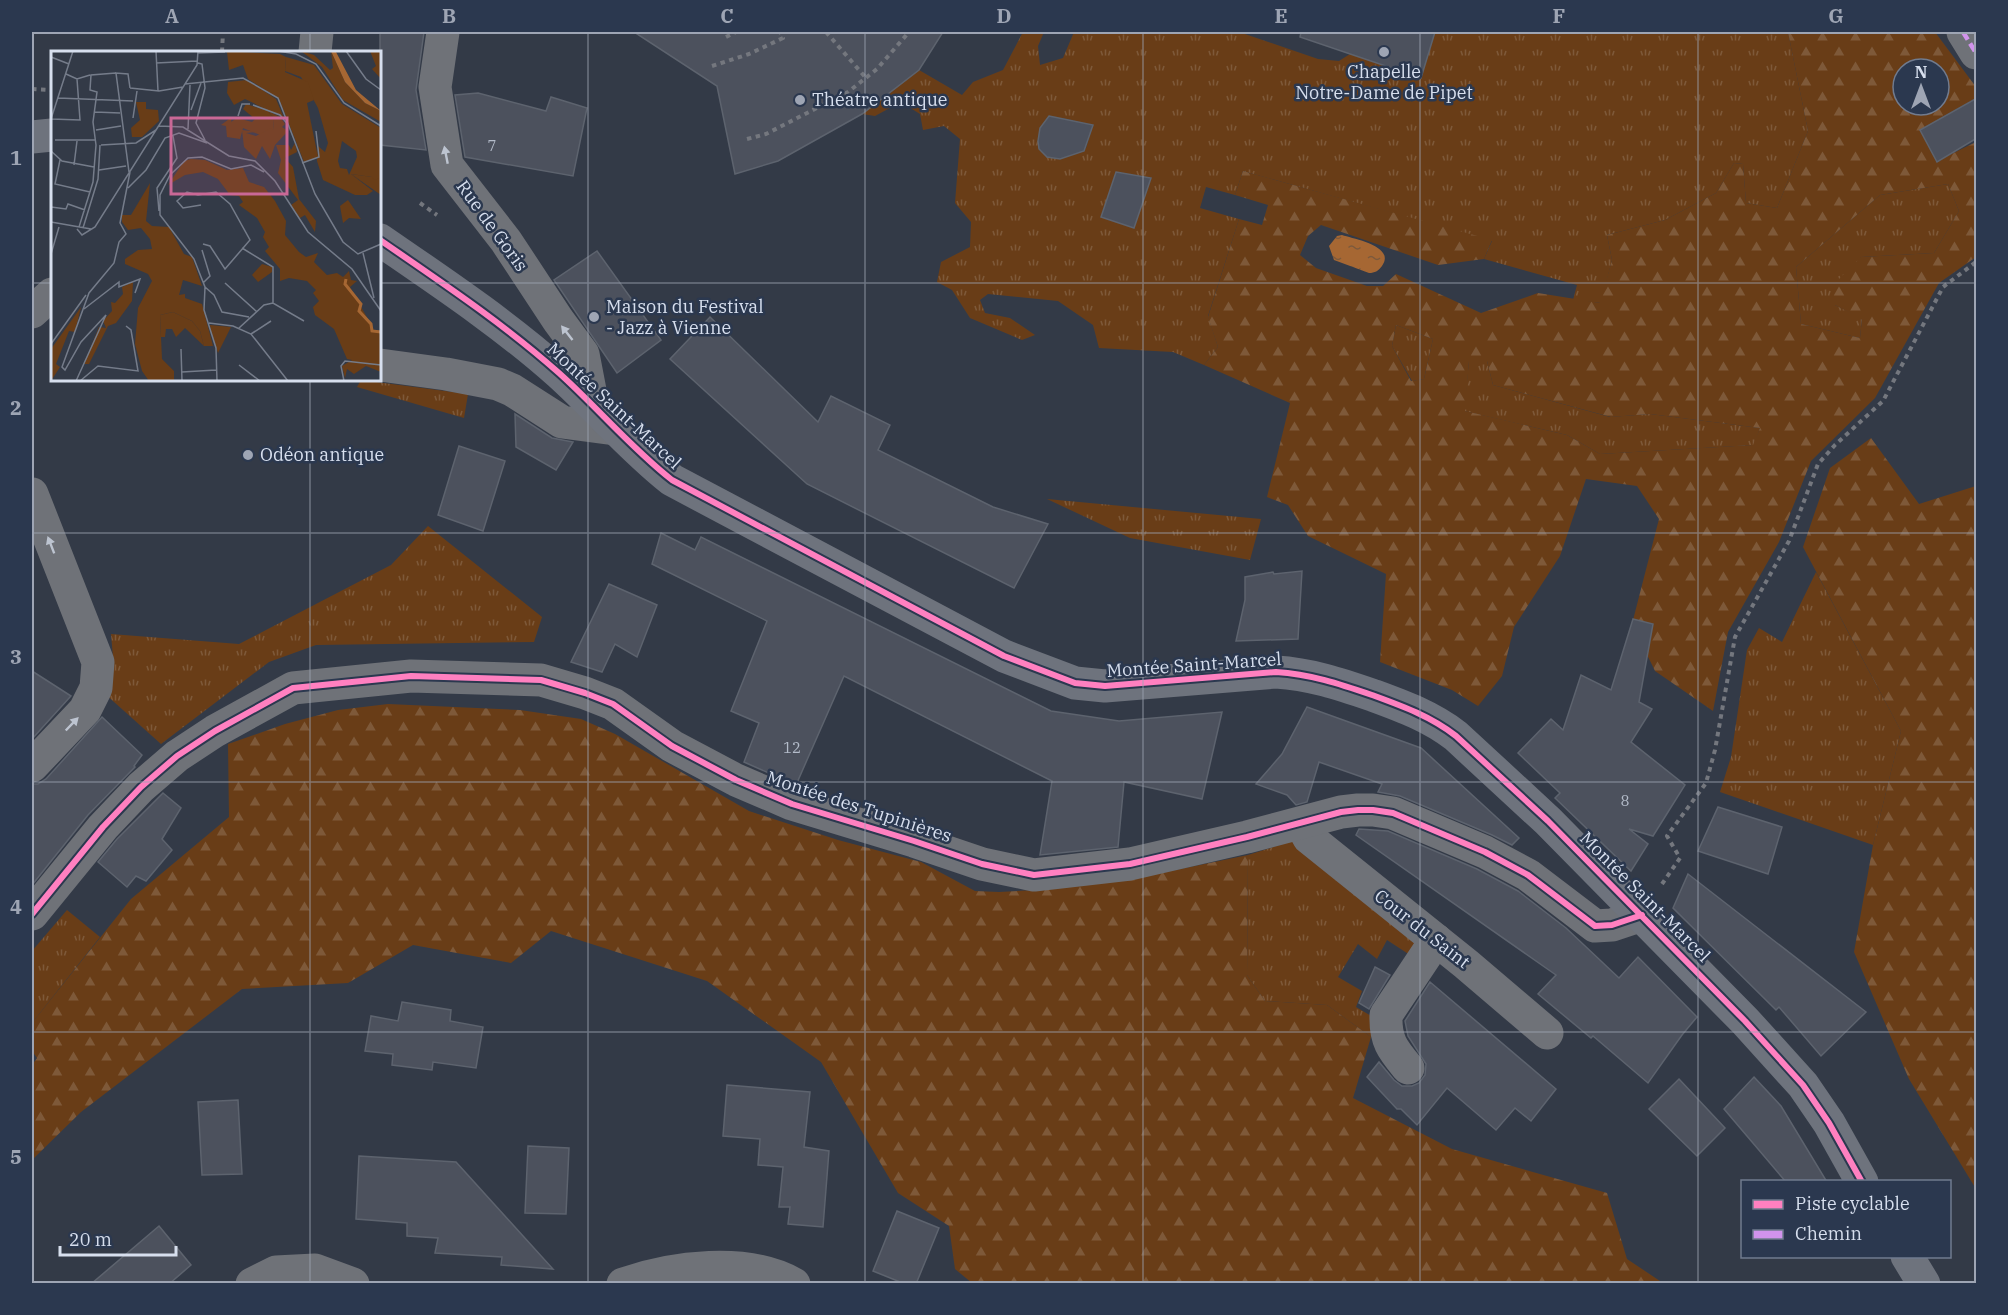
<svg xmlns="http://www.w3.org/2000/svg" width="2008" height="1315" viewBox="0 0 2008 1315" font-family="'IBM Plex Serif',serif">
	<defs>
		<pattern id="grass-tufts" width="24" height="20" patternUnits="userSpaceOnUse" patternTransform="scale(1.5)"><rect width="24" height="20" fill="#693d17"/><path d="M3 7l-1-3M5 7V3M7 7l1-3M15 17l-1-3M17 17v-4M19 17l1-3" fill="none" stroke="#7e5939"/></pattern>
		<pattern id="forest-firs" width="22" height="20" patternUnits="userSpaceOnUse" patternTransform="scale(1.5)"><rect width="22" height="20" fill="#693d17"/><path d="M5 1l3.5 6h-7zM16 11l3.5 6h-7z" fill="#7e5939"/></pattern>
		<pattern id="water-ripples" width="26" height="14" patternUnits="userSpaceOnUse" patternTransform="scale(1.5)"><rect width="26" height="14" fill="#a66733"/><path d="M2 4q2-2 4 0t4 0M15 11q2-2 4 0t4 0" fill="none" stroke="#7d593b"/></pattern>
	</defs>
	<rect width="100%" height="100%" fill="#333a47"/>
	<g fill="url(#grass-tufts)" fill-rule="evenodd">
		<path d="M1023,32h21l-6,14 2,19 23,-7 11,-26h165l79,27 21,2 11,-7 59,19 14,-41h365l20,99 -31,77 -31,-5 -3,-39 -9,-1 -18,30 -51,27 -58,15 5,25 -11,43 -28,-3 4,-15 -93,-26 8,-18 -249,-70 -8,24 -29,-8 -6,21 39,11 -31,97 10,31 -14,18 -31,-13 -74,-4 -6,-23 -35,-24 -70,-7 -8,6 5,13 25,5 25,17 -13,5 -52,-22 -18,-28 -15,-8 4,-20 29,-15 1,-25 -16,-19 5,-64 -16,-13 -21,4 -3,-16 -19,-12 -26,14 -13,-2 57,-44 43,25 11,-13 30,-12zM1062,118l31,7 -7,23 -8,5 -39,-12zM1119,173l31,5 -17,50 -32,-11z"/>
		<path d="M1948,184l11,27 -25,42 -73,4 -26,48 27,13 -2,20 -59,-14 -5,-57 84,-72z"/>
		<path d="M1396,325l37,14 -9,40 -12,2 -20,-35z"/>
		<path d="M1469,361h18l6,24 117,32 40,-3 110,14 -6,17 -154,9 -33,-19 -103,-24z"/>
		<path d="M361,380l107,14 -4,24 -107,-31z"/>
		<path d="M1047,499l214,20 -11,41 -120,-22z"/>
		<path d="M428,526l114,91 -8,25 -218,3 -47,17 -108,82 -57,-51 9,-36 -2,-23 128,10 152,-79z"/>
		<path d="M1816,572l85,159 -28,114 -153,-53 11,-35 16,-107 12,-22 23,14z"/>
		<path d="M1302,838l114,95 -3,24 -26,-17 -10,19 -19,-15 -20,33 24,14 -6,16 22,13 -7,17 -44,-32 -62,-4 -18,-26 1,-120z"/>
		<path d="M67,910l33,27 -68,86v-72z"/>
	</g>
	<g fill="url(#forest-firs)" fill-rule="evenodd">
		<path d="M1788,32h147l41,55v11l-56,32 17,31 37,-18 2,5v109l-37,26 -64,115 -64,63 -32,81 -51,90 -15,79 -58,-40 -23,-47 27,-105 -22,-33 -51,-7 -26,77 -46,71 -12,49 -24,30 -26,-16 -72,-28 6,-88 -78,-38 -20,-31 -21,-8 23,-94 -86,-38 14,-18 -10,-30 31,-98 23,6 6,-20 -33,-10 8,-24 249,69 -8,19 -46,6 -117,-40 -13,11 -8,19 16,13 51,18h16l13,-12 85,39 57,-20 62,10 12,-43 -5,-25 58,-15 51,-27 18,-30 9,1 3,39 31,5 31,-77zM1903,69h36v36h-36zM1948,184l11,27 -25,42 -73,4 -29,29 3,19 27,14 -2,19 -59,-14 -5,-57 84,-72zM1396,325l37,14 -9,40 -13,2 -19,-35zM1469,361h18l6,24 118,32 39,-3 110,14 -7,17 -153,9 -33,-19 -102,-24z"/>
		<path d="M1871,438l48,66 57,-18v206l-2,1 2,2v494l-67,-110 -55,-127 19,-107 28,-114 -98,-184 27,-79z"/>
		<path d="M388,704l132,6 61,9 34,15 134,77 89,29 83,22 54,29 24,1 38,-2 100,-12 111,-23 -1,120 18,26 62,4 44,32 -18,61 99,51 155,44 20,66 36,24h-691l-17,-14 -6,-43 -51,-33 -77,-131 -114,-81 -156,-50 -40,32 -98,-18 -65,38 -106,6 -161,123 -49,48v-95l5,-7 -5,-7v-28l99,-124 98,-82 -1,-73 57,-20 53,-14z"/>
	</g>
	<path fill="url(#water-ripples)" d="M1342,235c12,4 54,11 40,31 -4,5 -7,7 -13,7l-35,-13 -5,-14 8,-10z"/>
	<g fill="#4c515d" stroke="#5d636e" stroke-width="1.5">
		<path d="M380,32h44l-8,58 10,60 -46,-5z"/>
		<path d="M634,32h309l-24,38 -57,44 -84,47 -43,13 -18,-88z"/>
		<path d="M1301,32h134l-14,46 -121,-41z"/>
		<path d="M478,93l68,18 5,-14 36,11 -14,68 -108,-19 -10,-62z"/>
		<path d="M1977,98v40l-40,24 -17,-32z"/>
		<path d="M1049,116l44,9 -9,26 -24,8 -13,-2 -8,-8 -1,-8 2,-13z"/>
		<path d="M1116,172l35,6 -17,50 -33,-11z"/>
		<path d="M597,251l64,89 -44,33 -63,-93z"/>
		<path d="M710,317l108,105 13,-26 59,29 -12,25 115,57 55,17 -34,64 -207,-104 -137,-125z"/>
		<path d="M515,414l37,24 21,4 -17,28 -40,-23z"/>
		<path d="M459,446l46,15 -22,70 -45,-16z"/>
		<path d="M661,533l34,17 6,-13 350,174 68,10 103,-9 -20,87 -78,-17 -6,65 -78,8 12,-74 -208,-105 -48,109 -52,-23 15,-39 -28,-12 36,-90 -115,-57z"/>
		<path d="M1302,571l-4,68 -62,2 9,-41v-23l28,-5 1,2z"/>
		<path d="M609,584l48,21 -20,52 -22,-13 -13,28 -31,-10z"/>
		<path d="M1633,619l20,5 -14,78 13,7 -21,33 54,43 -32,51 -24,-7 19,15 -17,27 -76,-73 5,-5 -42,-40 33,-34 12,11 18,-55 30,15z"/>
		<path d="M32,671l39,25 -39,43z"/>
		<path d="M1307,707l114,41 98,90 -7,7 -20,-10 -92,-39 -22,-4 4,-8 -63,-22 -12,40 -11,3 -9,-10 -31,-11 26,-30z"/>
		<path d="M102,717l40,38 -8,11 1,1 -47,48 -56,70v-101h6l8,-5z"/>
		<path d="M163,793l18,15 -19,31 10,11 -26,31 -10,-5 -9,11 -29,-25 19,-23z"/>
		<path d="M1718,807l64,20 -14,47 -70,-23z"/>
		<path d="M1359,829l29,2 89,38 41,22 48,37 53,50 19,-21 59,60 -15,18 -34,48 -55,-47 -2,2 -53,-44 18,-19 -200,-140z"/>
		<path d="M1688,874l178,138 -45,44 -42,-49 -3,3 -103,-102z"/>
		<path d="M1375,967l15,8 -21,34 -10,-6z"/>
		<path d="M1430,982l126,107 -25,32 -16,-13 -19,22 -49,-42 -30,37 -16,-16h-4l-30,-32 12,-15 15,18 8,6h10l7,-3 6,-8 1,-11 -18,-28 -3,-15z"/>
		<path d="M402,1002l49,8 -1,11 33,6 -7,41 -43,-6 -1,8 -40,-5 1,-11 -28,-3 6,-35 27,5z"/>
		<path d="M1754,1077l27,29 46,76h-41l-62,-73z"/>
		<path d="M1679,1079l46,49 -28,28 -48,-47z"/>
		<path d="M727,1085l83,7 -6,55 25,4 -6,76 -35,-3 2,-17h-11l4,-40 -25,-2 2,-26 -37,-3z"/>
		<path d="M238,1100l4,74 -40,1 -4,-73z"/>
		<path d="M528,1146l41,2 -3,66 -41,-1z"/>
		<path d="M359,1156l97,6 97,107 -52,-4 1,-8 -67,-4 3,-15 -31,-2v-13l-51,-4z"/>
		<path d="M897,1211l42,17 -23,56h-11l-32,-13z"/>
		<path d="M159,1226l32,39 -22,19h-78z"/>
	</g>
	<g fill="none" stroke-linecap="round" stroke-linejoin="round">
		<g stroke="#74777e" stroke-width="4" stroke-dasharray="4.5 4.5" stroke-linecap="butt">
			<path d="M826,32l40,46"/>
			<path d="M726,37l10,-5"/>
			<path d="M222,52l1,-20"/>
			<path d="M712,66l37,-12 34,-16 -3,-6"/>
			<path d="M32,89l20,1"/>
			<path d="M747,139l19,-5 82,-42 29,-23 32,-37"/>
			<path d="M420,203l17,12"/>
			<path d="M1662,884l18,-26 -13,-22 39,-53 9,-33 20,-113 54,-96 29,-77 17,-19 48,-44 60,-114 33,-25"/>
		</g>
		<g stroke="#6f7278" stroke-width="33">
			<path d="M443,32l-8,55 12,78 59,76 52,79 25,34 10,52"/>
			<path d="M1963,32l13,21"/>
			<path d="M315,52l2,-20"/>
			<path d="M32,312l20,-18"/>
			<path d="M380,365l66,9 52,10 14,6 50,32 53,7"/>
			<path d="M32,494l66,168 -2,26 -11,22 -53,56"/>
			<path d="M1301,824l8,14 157,126 81,69"/>
			<path d="M32,914l71,-87 38,-40 36,-31 38,-25 78,-43 118,-12 130,4 44,13 28,11 59,42 64,34 56,24 122,37 68,23 52,11 96,-11 117,-27 94,-25 17,-2h15l20,3 92,39 43,23 67,51 17,-1 30,-10"/>
			<path d="M1408,1068c-15,-18 -23,-27 -22,-53l50,-75"/>
			<path d="M252,1284l24,-12 39,-2 38,14"/>
			<path d="M623,1284c49,-17 124,-27 171,0"/>
		</g>
		<g stroke="#6e737d" stroke-width="33">
			<path d="M32,137l20,-2"/>
			<path d="M380,240c61,42 124,84 179,133 39,35 72,75 113,107l332,176 71,27 30,3 171,-14c34,2 64,12 96,23 30,11 58,21 84,41l92,85 197,200 58,64 26,38 33,59"/>
			<path d="M1907,1256l17,28"/>
		</g>
		<path stroke="#d193ec" stroke-width="4.5" stroke-dasharray="9 4.5" stroke-linecap="butt" d="M1963,32l13,21"/>
		<defs>
			<g id="cycleway">
				<path d="M380,240c61,42 124,84 179,133 39,35 72,75 113,107l332,176 71,27 30,3 171,-14c34,2 64,12 96,23 30,11 58,21 84,41l92,85 197,200 58,64 26,38 33,59"/>
				<path d="M32,914l71,-87 38,-40 36,-31 38,-25 78,-43 118,-12 130,4 44,13 28,11 59,42 64,34 56,24 122,37 68,23 52,11 96,-11 117,-27 94,-25 17,-2h15l20,3 92,39 43,23 67,51 17,-1 30,-10"/>
			</g>
		</defs>
		<use href="#cycleway" stroke="#2b384f" stroke-width="10"/>
		<use href="#cycleway" stroke="#ff80c0" stroke-width="6"/>
	</g>
	<defs><path id="oneway-solid" d="M-6-.8H1V-3.2L6.5 0L1 3.2V.8H-6Z" transform="scale(1.5)"/></defs>
	<g fill="#bdc4d0">
		<use href="#oneway-solid" transform="translate(446 155) rotate(-101)"/>
		<use href="#oneway-solid" transform="translate(567 333) rotate(-128)"/>
		<use href="#oneway-solid" transform="translate(51 545) rotate(-111)"/>
		<use href="#oneway-solid" transform="translate(72 724) rotate(-46)"/>
	</g>
	<path fill="none" stroke="#9ea5b4" stroke-width="1.5" stroke-opacity="0.55" d="M310,32v20M588,32v1252M865,32v1252M1143,32v1252M1420,32v1252M1698,32v1252M32,283h20M380,283h1596M310,380v904M32,533h1944M32,782h1944M32,1032h1944"/>
	<g fill="#9ea5b4" stroke="#2b384f" stroke-width="2">
		<circle cx="1384" cy="52" r="6"/>
		<circle cx="800" cy="100" r="6"/>
		<circle cx="594" cy="317" r="6"/>
		<circle cx="248" cy="455" r="6"/>
	</g>
	<g text-anchor="middle" stroke-width="5" stroke-linejoin="round" paint-order="stroke">
		<g font-size="15" fill="#b4bcca">
			<text x="492" y="151">7</text>
			<text x="792" y="753">12</text>
			<text x="1625" y="806">8</text>
		</g>
		<g font-size="18" fill="#d7dfee" stroke="#2b384f" text-anchor="start">
			<text x="1384" y="78" text-anchor="middle">Chapelle<tspan x="1384" dy="21">Notre-Dame de Pipet</tspan></text>
			<text x="812" y="106">Théatre antique</text>
			<text x="606" y="313">Maison du Festival<tspan x="606" dy="21">- Jazz à Vienne</tspan></text>
			<text x="260" y="461">Odéon antique</text>
		</g>
		<g font-size="18" fill="#d7dfee" stroke="#2b384f">
			<text transform="translate(492 226) rotate(54)" y="6">Rue de Goris</text>
			<text transform="translate(614 406) rotate(43)" y="6">Montée Saint-Marcel</text>
			<text transform="translate(1194 665) rotate(-4)" y="6">Montée Saint-Marcel</text>
			<text transform="translate(859 807) rotate(18)" y="6">Montée des Tupinières</text>
			<text transform="translate(1645 897) rotate(45)" y="6">Montée Saint-Marcel</text>
			<text transform="translate(1422 929) rotate(38)" y="6">Cour du Saint</text>
		</g>
	</g>
	<g transform="translate(51 51)">
		<rect width="330" height="330" fill="#333a47"/>
		<path d="M319,0h11v28l-9,-10 4,-3zM195,53l22,7 6,8 -1,11 -9,2 -1,4 -20,-8 -3,11 -13,-2 -1,-11 -5,-1 11,-8 -1,5 6,-4 15,4 3,-3 -12,-10zM330,118v26l-30,-21 29,4zM211,213l10,3v5l-14,10 -6,-7zM122,261l19,9 8,10 4,15 -19,-18 -9,9 -4,-8h-6l-1,8h-4l-1,-22z" fill="#693d17"/>
		<path d="M250,0l13,4 16,15 3,-2 -2,-17 14,31 20,21 16,8v11l-38,-22 -21,-33zM235,6l28,8 28,39 39,24 -1,50 -6,2 -2,-3 -21,-3 22,17 -6,4h-12l-32,-15 -6,-19 1,-15 7,6 3,-9 -10,-35 -17,-31 -16,-6zM291,90l14,10 1,6 -8,18 -2,-6 -7,-1 -2,-7zM196,29l29,19 8,19 -39,-19 -11,6 -7,-12 1,-11zM217,60l12,6 5,7 -3,3 6,4 -13,14 -5,14 -8,-13 -6,13 -12,-12 -2,-17 15,2 -11,1 10,3 15,-8 2,2 1,-11zM244,92l2,9 -12,6 8,9 6,32 17,22 -1,11 -10,-17 -5,3 -9,-13 7,-5 -20,-27 3,-13 -5,-15h13l2,5zM140,108l14,1 22,10 16,-2 6,14 15,5 11,14 11,20 -1,14 14,17 7,5 12,-4 -4,9 13,13 10,-2 6,4 6,-6 2,9 6,1 -7,6 24,43 7,1v41l-15,-6 -12,8 -7,-5 -2,9 -3,-12 10,-6 -5,-1 -13,-30 -19,-14 -2,-8 6,-6 -6,-8 3,-3 -9,-9 -18,-3 -9,3v-12l-15,-18 4,-4 -6,-10 2,-5 -8,-14 -18,-13 4,-3 -4,-6 -9,-1 -12,-16 -15,-7 -18,3 -17,10 16,-24zM99,132l-4,38 6,5 17,1 15,27 8,3 10,29 -19,-6 -4,15 6,-1v4l17,6 11,42h-9l-4,-15 -8,-10 -19,-9 -13,3 2,44 12,12v10h-25l-7,-10 -7,-27 3,-36 14,-27 -4,-7 -23,-10v-5l13,-9 14,-1 -2,-10 -9,-11 -13,2 -6,-8v-7h9zM297,149l13,19 -12,-1 -6,5 -3,-17zM82,231l-1,19 -16,22 -8,3 -19,38h-5l15,-37 7,1 -3,-7 9,-10 -1,-9 4,1 8,-9 -1,-7zM30,256l-6,25 -6,-1 -13,33 4,3 -9,14v-32zM159,274l21,2 -13,26 -7,-21z" fill="#693d17" fill-rule="evenodd"/>
		<path d="M171,0l58,3 6,3 -1,15 23,10 6,18 -7,3 11,54 -14,5 -25,-63 -31,-20 -5,-14 -14,5 -2,-18z" fill="#693d17"/>
		<path d="M85,51h10v7l12,1 1,11 -17,16h-10l-1,-9 9,-8z" fill="#693d17"/>
		<path d="M280,0l5,1 20,38 25,21 -16,-8 -20,-21z" fill="#a66733"/>
		<path fill="none" stroke="#a66733" stroke-width="3" d="M295,228l-1,5 16,20 -2,7 12,13 1,7 9,1"/>
		<path fill="none" stroke="#757c8a" stroke-width="1.5" d="M105,0l2,40M227,0l18,3 20,10 28,39 37,23M295,0l20,28 15,11M147,2l27,-1M0,6l18,7M105,12l41,-2M147,12l4,1 3,24 -9,35 9,17M15,23l11,5 13,-4M134,33l58,-6 35,20 37,96 28,48 15,12 23,-10M79,37l29,3 24,-4M7,47l75,3M202,54l27,10 9,11M140,59l10,-27M44,61l25,1M187,65l4,-12h8M82,67l4,-27M0,68l29,1 -3,-41M0,68l22,-68M108,75l24,1 46,29 26,5 20,20 33,51 44,37 29,42M137,78l2,-44M45,79l25,-4M4,89h41M50,94l35,-2 20,-13M0,100l11,10 32,6M9,109l-5,24 35,8M251,112l17,-6 -3,-26M23,114l3,-24M48,119l27,-4M78,121l-13,-99 12,1 2,14M77,137l18,-18 19,-32 14,-5 28,10M150,154l-18,3 -6,-7 10,-9 11,3 18,-3 14,12 20,36 -25,29 -15,-23 -7,-2M0,156l15,2 2,-5 17,6M108,160l-2,-23 20,-30 -4,-22M0,171l40,7M28,176l14,-45 3,-37 -3,-23 4,-30 -7,-2 1,-15 25,-2M32,177l15,-49 2,-34M26,178l5,6 13,-8 102,-162 1,-14M191,197l31,19v36M151,199l8,26 -7,7M312,202l11,45M0,203l8,-27M174,232l32,29M154,236l9,8 8,17 27,5M33,258l35,-27v5l21,-8 -5,14M158,272l24,3 18,8 37,47M188,277l25,-23 9,-2 31,18M200,283l20,-13M0,293l35,-49M130,298l1,32M188,314l21,16M131,321l34,-2M25,330l30,-66 -25,27 -16,28 -3,-3 27,-74 25,-30 5,-21 7,-8 -6,-11 10,-51M29,330l18,-15 40,5 -7,-41 -5,-4M166,330l-1,-33 -12,-38 1,-23 -11,-28 -34,-44v-20l10,-20 18,-17 14,-1 29,12 20,-4 13,7M293,330l-3,-15 4,-5 36,4"/>
		<path fill="#ca6896" fill-opacity="0.15" stroke="#ca6896" stroke-width="3" d="M120,67h116v76h-116z"/>
		<rect width="330" height="330" fill="none" stroke="#d7dfee" stroke-width="3"/>
	</g>
	<rect width="2008" height="1315" fill="none" stroke="#2b384f" stroke-width="66"/>
	<rect x="1741" y="1180" width="210" height="78" fill="#2b384f" stroke="#707b8f" stroke-width="1.5"/>
	<rect x="1753" y="1200" width="30" height="9" fill="#ff80c0" stroke="#707b8f" stroke-width="1.5"/>
	<text x="1795" y="1210" font-size="18" fill="#d7dfee">Piste cyclable</text>
	<rect x="1753" y="1230" width="30" height="9" fill="#d193ec" stroke="#707b8f" stroke-width="1.5"/>
	<text x="1795" y="1240" font-size="18" fill="#d7dfee">Chemin</text>
	<g transform="translate(1921 87)"><circle r="28" fill="#2b384f" stroke="#707b8f" stroke-width="1.5"/>
	<path d="M0-4.5L10 22L0 15L-10 22Z" fill="#9ea5b4"/>
	<text y="-9" font-size="16" font-weight="bold" text-anchor="middle" fill="#d7dfee">N</text>
	</g>
	<path d="M60 1246v9h116v-9" fill="none" stroke="#d7dfee" stroke-width="3"/>
	<text x="69" y="1246" font-size="18" fill="#d7dfee" stroke="#2b384f" stroke-width="4.5" paint-order="stroke">20 m</text>
	<rect x="33" y="33" width="1942" height="1249" fill="none" stroke="#9ea5b4" stroke-width="2"/>
	<g font-size="20" text-anchor="middle" font-weight="bold" fill="#9ea5b4">
		<text x="172" y="23">A</text>
		<text x="449" y="23">B</text>
		<text x="727" y="23">C</text>
		<text x="1004" y="23">D</text>
		<text x="1281" y="23">E</text>
		<text x="1559" y="23">F</text>
		<text x="1836" y="23">G</text>
		<text x="16" y="165">1</text>
		<text x="16" y="415">2</text>
		<text x="16" y="664">3</text>
		<text x="16" y="914">4</text>
		<text x="16" y="1164">5</text>
	</g>
</svg>
